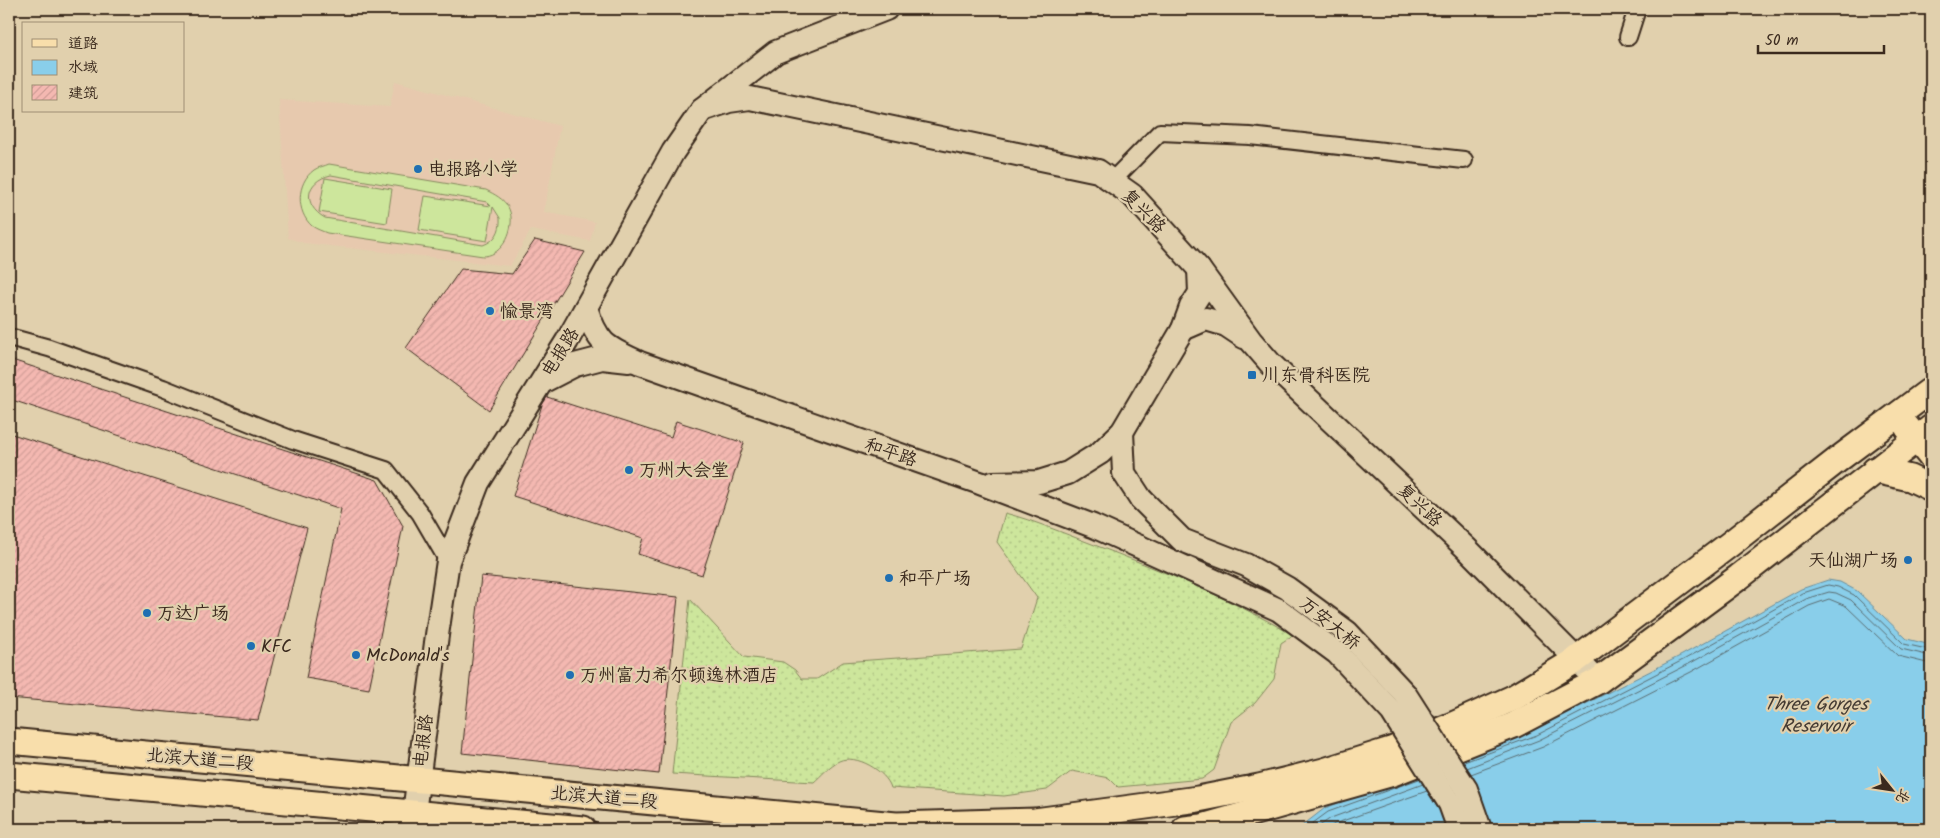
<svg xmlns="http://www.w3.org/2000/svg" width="1940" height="838" viewBox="0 0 1940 838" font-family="Kalam,'LXGW WenKai TC',sans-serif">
	<defs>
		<pattern id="garden-dots" width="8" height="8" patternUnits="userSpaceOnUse" patternTransform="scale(1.25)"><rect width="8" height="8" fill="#cde69c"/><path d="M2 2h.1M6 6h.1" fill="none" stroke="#b1c586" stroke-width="1.8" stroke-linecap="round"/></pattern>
		<pattern id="building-hatch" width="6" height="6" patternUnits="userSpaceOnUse" patternTransform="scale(1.25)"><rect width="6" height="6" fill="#f4b8b1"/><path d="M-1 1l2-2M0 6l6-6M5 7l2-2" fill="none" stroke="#d29e98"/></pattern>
	</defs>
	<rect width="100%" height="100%" fill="#e1d0ad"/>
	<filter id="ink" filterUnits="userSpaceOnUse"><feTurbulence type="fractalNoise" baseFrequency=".02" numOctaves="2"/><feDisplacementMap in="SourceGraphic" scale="10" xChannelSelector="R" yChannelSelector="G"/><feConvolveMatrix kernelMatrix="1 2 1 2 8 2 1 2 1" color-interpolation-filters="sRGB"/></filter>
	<g filter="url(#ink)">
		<path fill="#e7c9ae" d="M395,81l165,45 -16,86 51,10 -5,19 -59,-11 -21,36 -206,-23 -16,-5 -9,-138 111,7z"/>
		<g fill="#cde69c" stroke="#84885d" fill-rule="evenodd">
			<path d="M329,164l157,26c8,4 18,9 22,17 8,14 0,38 -14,46 -3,2 -8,3 -11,3l-156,-23c-5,-2 -11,-4 -15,-7 -16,-14 -16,-43 2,-56 4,-3 11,-4 15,-6zM331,175l156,27 4,4 -66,-10 -6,34 68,11 6,-34 7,11c1,13 -5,23 -17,27l-158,-27c-23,-13 -20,-37 6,-43z"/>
			<path d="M325,178l67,11 -5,34 -68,-11z"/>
		</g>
		<path fill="url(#garden-dots)" stroke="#84885d" d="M1005,513c30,8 58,20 87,31 69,26 137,54 201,91l-12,8 -7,36 -19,24 -24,19 -17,48 -12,9 -84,8 -9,-9 -37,-7 -25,19 -43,6 -113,-8c-4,-16 -35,-35 -52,-27 -9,4 -18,15 -25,21l-142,-8 18,-175 54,58 39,5 12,8 7,9h15l26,-17 178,-13 16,-51 -40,-56z"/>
		<path fill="#89ceea" stroke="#6a8c98" d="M1828,580l12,2 17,9 50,48 24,6v184h-633l27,-21 209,-78 148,-75 119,-66z"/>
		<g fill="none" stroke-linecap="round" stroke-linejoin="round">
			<g stroke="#5a6c70" stroke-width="1">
				<path d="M1464,762l73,-27 148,-76 118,-66 25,-8 10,2 16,8 50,49 27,6"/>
				<path d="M1467,768l72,-28 148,-75 119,-66 23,-7 7,1 15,7 50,49 30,7"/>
				<path d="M1471,774l72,-27 148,-75 118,-66 20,-7 17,7 52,50 33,8"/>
				<path d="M1305,829l23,-17 91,-33"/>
				<path d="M1315,829l16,-11 92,-34"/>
				<path d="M1328,829l6,-5 93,-33"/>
			</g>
		</g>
		<g fill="url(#building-hatch)" stroke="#3b2a1e">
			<path d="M535,240l50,12 -96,158 -83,-62 55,-79 51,5z"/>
			<path d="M9,359l368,121 26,46 -34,163 -63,-11 35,-169 -332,-110z"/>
			<path d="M547,397l124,40 5,-16 68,22 -42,132 -64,-21 5,-16 -130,-42 29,-91z"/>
			<path d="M9,433l298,95 -49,192 -249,-22z"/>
			<path d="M481,576l197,21 -19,177 -197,-21z"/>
		</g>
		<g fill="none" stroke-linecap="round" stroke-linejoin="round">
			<defs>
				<g id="street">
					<path d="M1628,37l9,-28"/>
					<path d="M1112,181l48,-49 90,4 214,24"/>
					<path d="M9,337l40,11 114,40 130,52 93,30 34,43 28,48"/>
				</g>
				<g id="secondary">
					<path d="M702,110l27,-9 21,-3 348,73 34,24 67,74 52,72 20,23 195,184 132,133"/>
					<path d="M586,308c12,37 20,39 54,55l340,120 113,43 47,21"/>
					<path d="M1183,329l23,-10 20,6 18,12"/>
					<path d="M542,382l33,-17 27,-7 27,3"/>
					<path d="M1122,432l2,41 17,26"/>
					<path d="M993,483l46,-1 29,-9 32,-20 22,-21 61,-103 8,-22 9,-14 -1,-24"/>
					<path d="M414,813l23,-178 11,-74 30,-78 89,-142 106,-189 29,-42 74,-58 110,-43"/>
				</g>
				<g id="primary">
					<path d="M1907,427l24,30"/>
					<path d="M1875,470l35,8 21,10"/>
					<path d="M9,741l887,84 139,-4 163,-22 61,-12 65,-16 67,-21 62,-25 60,-27 63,-38 154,-116 110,-86 91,-68"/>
					<path d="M9,775l574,54"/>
					<path d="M1185,829l17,-2 191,-54 121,-48 84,-44 141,-104 192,-149"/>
				</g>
			</defs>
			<use href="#street" stroke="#3b2a1e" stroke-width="20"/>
			<use href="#secondary" stroke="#3b2a1e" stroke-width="26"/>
			<use href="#primary" stroke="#3b2a1e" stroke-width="29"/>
			<use href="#street" stroke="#e1d0ad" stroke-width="16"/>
			<use href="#secondary" stroke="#e1d0ad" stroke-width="22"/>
			<use href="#primary" stroke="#f8deab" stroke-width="25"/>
			<defs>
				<g id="secondary-bridge">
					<path d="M1141,499l41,41 64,25 41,23 60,44 58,62 61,95 14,40"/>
					<path d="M1140,547l139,63 58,43 55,59 58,92 9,25"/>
				</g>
			</defs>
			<use href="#secondary-bridge" stroke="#3b2a1e" stroke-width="26" stroke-linecap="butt"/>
			<use href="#secondary-bridge" stroke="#e1d0ad" stroke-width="22"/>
		</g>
	</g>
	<g fill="#1f6fb2" stroke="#e1d0ad" stroke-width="2">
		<circle cx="418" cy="169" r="5"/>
		<circle cx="490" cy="311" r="5"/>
		<rect x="1247" y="370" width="10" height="10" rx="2.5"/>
		<circle cx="629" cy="470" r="5"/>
		<circle cx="1908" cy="560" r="5"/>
		<circle cx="889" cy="578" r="5"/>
		<circle cx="147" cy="613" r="5"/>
		<circle cx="251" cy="646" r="5"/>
		<circle cx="356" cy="655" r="5"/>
		<circle cx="570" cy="675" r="5"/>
	</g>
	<g text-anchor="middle" stroke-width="4.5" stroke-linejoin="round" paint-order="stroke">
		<g font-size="18" fill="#3b2a1e" stroke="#e1d0ad" text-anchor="start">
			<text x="428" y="175">电报路小学</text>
			<text x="500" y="317">愉景湾</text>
			<text x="1262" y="381">川东骨科医院</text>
			<text x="639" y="476">万州大会堂</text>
			<text x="1898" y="566" text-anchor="end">天仙湖广场</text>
			<text x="899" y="584">和平广场</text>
			<text x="157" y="619">万达广场</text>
			<text x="261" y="652">KFC</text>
			<text x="366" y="661">McDonald's</text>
			<text x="580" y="681">万州富力希尔顿逸林酒店</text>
		</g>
		<g font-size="18" fill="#3b2a1e" stroke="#e1d0ad">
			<text transform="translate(1144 211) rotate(45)" y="6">复兴路</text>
			<text transform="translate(560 352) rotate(-58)" y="6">电报路</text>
			<text transform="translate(891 452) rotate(19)" y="6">和平路</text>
			<text transform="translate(1420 505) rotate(43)" y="6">复兴路</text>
			<text transform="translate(1330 623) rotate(39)" y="6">万安大桥</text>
			<text transform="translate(423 741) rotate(-83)" y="6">电报路</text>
			<text transform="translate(200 759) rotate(5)" y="6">北滨大道二段</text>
			<text transform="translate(604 797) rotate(5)" y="6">北滨大道二段</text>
		</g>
		<g font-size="19" font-style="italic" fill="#433a32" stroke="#e1d0ad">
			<text x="1816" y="710">Three Gorges<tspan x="1816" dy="22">Reservoir</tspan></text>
		</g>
	</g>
	<rect width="1940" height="838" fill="none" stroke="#e1d0ad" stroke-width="30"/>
	<rect x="15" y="15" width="1910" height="808" fill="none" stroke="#3b2a1e" stroke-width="2" filter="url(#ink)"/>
	<rect x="22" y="22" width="162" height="90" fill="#e1d0ad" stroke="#9f8e74"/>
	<rect x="32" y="39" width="25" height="8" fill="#f8deab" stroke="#9f8e74"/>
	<text x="68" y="48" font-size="15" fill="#3b2a1e">道路</text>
	<rect x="32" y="60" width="25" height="15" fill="#89ceea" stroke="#9f8e74"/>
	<text x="68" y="72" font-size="15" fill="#3b2a1e">水域</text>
	<rect x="32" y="85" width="25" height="15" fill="url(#building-hatch)" stroke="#9f8e74"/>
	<text x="68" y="98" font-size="15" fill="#3b2a1e">建筑</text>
	<g transform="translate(1892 790) rotate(120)" stroke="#e1d0ad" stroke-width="4" paint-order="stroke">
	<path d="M0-4L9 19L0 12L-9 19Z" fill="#3b2a1e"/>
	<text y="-8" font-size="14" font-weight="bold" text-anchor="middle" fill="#3b2a1e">北</text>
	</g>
	<path d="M1758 45v8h126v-8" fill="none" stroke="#3b2a1e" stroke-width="2.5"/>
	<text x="1765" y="45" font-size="15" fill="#3b2a1e" stroke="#e1d0ad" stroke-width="4" paint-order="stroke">50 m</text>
</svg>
